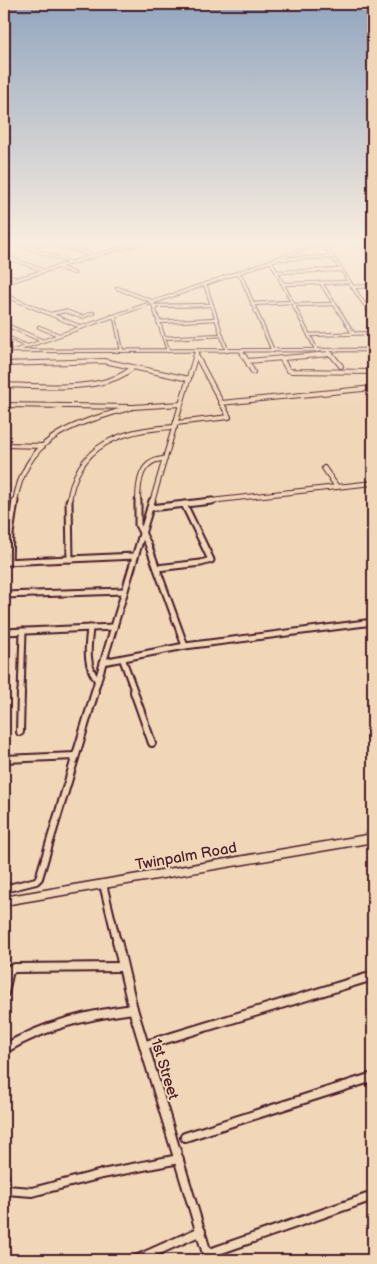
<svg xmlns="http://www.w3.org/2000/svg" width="377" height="1264" viewBox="0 0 377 1264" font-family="'Balsamiq Sans',sans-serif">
	<rect width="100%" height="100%" fill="#f1d6b8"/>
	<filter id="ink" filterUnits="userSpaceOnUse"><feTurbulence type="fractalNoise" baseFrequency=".02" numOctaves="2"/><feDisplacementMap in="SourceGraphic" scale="10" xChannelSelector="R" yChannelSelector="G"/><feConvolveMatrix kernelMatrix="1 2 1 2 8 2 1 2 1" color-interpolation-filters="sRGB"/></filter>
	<g filter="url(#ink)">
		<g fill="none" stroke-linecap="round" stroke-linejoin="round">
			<defs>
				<g id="minor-far4">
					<path d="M10,241l61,22"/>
					<path d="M50,241l44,15"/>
					<path d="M357,241l16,21"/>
					<path d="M323,243l50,74"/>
					<path d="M29,247l21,-6"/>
					<path d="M4,256l41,15"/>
					<path d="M281,259l52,-2"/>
					<path d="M271,261l46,90"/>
					<path d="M58,267l16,6"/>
					<path d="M277,272l64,-2"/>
					<path d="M4,273l13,6"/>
					<path d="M237,273l4,3 32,75"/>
					<path d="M4,283l140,-42"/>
					<path d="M321,283l32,50"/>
					<path d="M205,284l22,67"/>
					<path d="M283,284l67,-2"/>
					<path d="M353,287l20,-1"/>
					<path d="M117,288l37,14"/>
					<path d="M4,295l77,32"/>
					<path d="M153,304l15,47"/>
					<path d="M252,304l40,-2"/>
					<path d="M294,305l40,-1"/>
					<path d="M154,306l58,-1"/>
					<path d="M51,314l14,-3 17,6 11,-4"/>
					<path d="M112,316l3,2 7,33"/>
					<path d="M158,322l59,-3"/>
					<path d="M4,324l39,17"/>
					<path d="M39,327l20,8"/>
					<path d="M309,335l64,-2"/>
					<path d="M4,336l23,10"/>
					<path d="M164,338l58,-3"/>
					<path d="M17,350l311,-109"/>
					<path d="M4,351l369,-1"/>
					<path d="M241,351l2,4"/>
					<path d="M328,351l4,4"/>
					<path d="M196,355l1,-4"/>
					<path d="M315,355l15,-1"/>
				</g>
				<g id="minor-far3">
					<path d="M243,354l10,18"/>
					<path d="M331,354l10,12"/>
					<path d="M281,358l7,12 3,1 82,1"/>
					<path d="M247,361l83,-7"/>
					<path d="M4,364l100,-3 85,18"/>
					<path d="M4,385c35,1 101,8 128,-17"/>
					<path d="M221,403l152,-15"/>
					<path d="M4,405l129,2 48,-3"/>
					<path d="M176,423l53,-6 -33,-62"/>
					<path d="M4,445l39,1"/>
					<path d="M324,468l13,19"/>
					<path d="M15,502c11,-68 60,-78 118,-95"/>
					<path d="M69,502c7,-58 54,-73 106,-75"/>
					<path d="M138,502c0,-19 2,-43 27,-43"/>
					<path d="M152,502l44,-148"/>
					<path d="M201,502l172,-19"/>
				</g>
				<g id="minor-far2">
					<path d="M69,501l1,58"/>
					<path d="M138,501v24l10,19 37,102"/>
					<path d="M150,508l62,-7"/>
					<path d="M4,535l6,-1 5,-33"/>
					<path d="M4,562l131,-6"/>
					<path d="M9,562l1,-28"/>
					<path d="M157,568l44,-5 10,-3 -27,-56"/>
					<path d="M4,595l120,-4"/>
					<path d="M90,628c-2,19 -5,38 8,53"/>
					<path d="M4,632l110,-5"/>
					<path d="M123,660l12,33"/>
					<path d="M103,662l82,-16 188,-24"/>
					<path d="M21,693l2,-62"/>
					<path d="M94,693l58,-192"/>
				</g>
				<g id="minor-far1">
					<path d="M134,692l18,51"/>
					<path d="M20,732l1,-40"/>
					<path d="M4,759l71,-3"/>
					<path d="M103,884l14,58"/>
					<path d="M4,889l32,-8 3,-3 56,-186"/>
				</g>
				<g id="minor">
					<path d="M117,941l16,68 76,251"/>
					<path d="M4,993l5,-23 6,-2 106,-1"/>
					<path d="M149,1044l224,-68"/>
					<path d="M4,1049c40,-24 83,-34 129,-40"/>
					<path d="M185,1137l188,-60"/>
					<path d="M4,1177l2,13 26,2 70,-18 77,-15"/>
					<path d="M207,1254l166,-58"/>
					<path d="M136,1260l65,-29"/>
				</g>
				<path id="major" d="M4,901l369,-63"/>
			</defs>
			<use href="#minor-far4" stroke="#4a1f2b" stroke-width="4.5"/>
			<use href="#minor-far3" stroke="#4a1f2b" stroke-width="6"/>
			<use href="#minor-far2" stroke="#4a1f2b" stroke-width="9"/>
			<use href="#minor-far1" stroke="#4a1f2b" stroke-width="10"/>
			<use href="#minor" stroke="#4a1f2b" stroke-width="12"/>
			<use href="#major" stroke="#4a1f2b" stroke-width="11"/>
			<use href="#minor-far4" stroke="#f1d6b8" stroke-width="2.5"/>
			<use href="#minor-far3" stroke="#f1d6b8" stroke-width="4"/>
			<use href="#minor-far2" stroke="#f1d6b8" stroke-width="5"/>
			<use href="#minor-far1" stroke="#f1d6b8" stroke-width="6"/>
			<use href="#minor" stroke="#f1d6b8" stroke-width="8"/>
			<use href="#major" stroke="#f1d6b8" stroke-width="8"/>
		</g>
	</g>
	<linearGradient id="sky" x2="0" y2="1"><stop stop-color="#92a6bf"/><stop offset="0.58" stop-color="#f9eddf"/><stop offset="1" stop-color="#f9eddf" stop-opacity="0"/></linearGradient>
	<rect width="377" height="418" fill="url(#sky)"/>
	<g text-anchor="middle" stroke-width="4" stroke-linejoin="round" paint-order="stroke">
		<g font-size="15" fill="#4a1f2b" stroke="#f1d6b8">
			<text transform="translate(186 856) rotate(-10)" y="5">Twinpalm Road</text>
			<text transform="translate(165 1069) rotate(73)" y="5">1st Street</text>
		</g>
	</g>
	<rect width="377" height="1264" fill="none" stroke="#f1d6b8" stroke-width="20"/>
	<rect x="10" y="10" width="357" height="1244" fill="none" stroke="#4a1f2b" stroke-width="2" filter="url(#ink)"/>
</svg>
